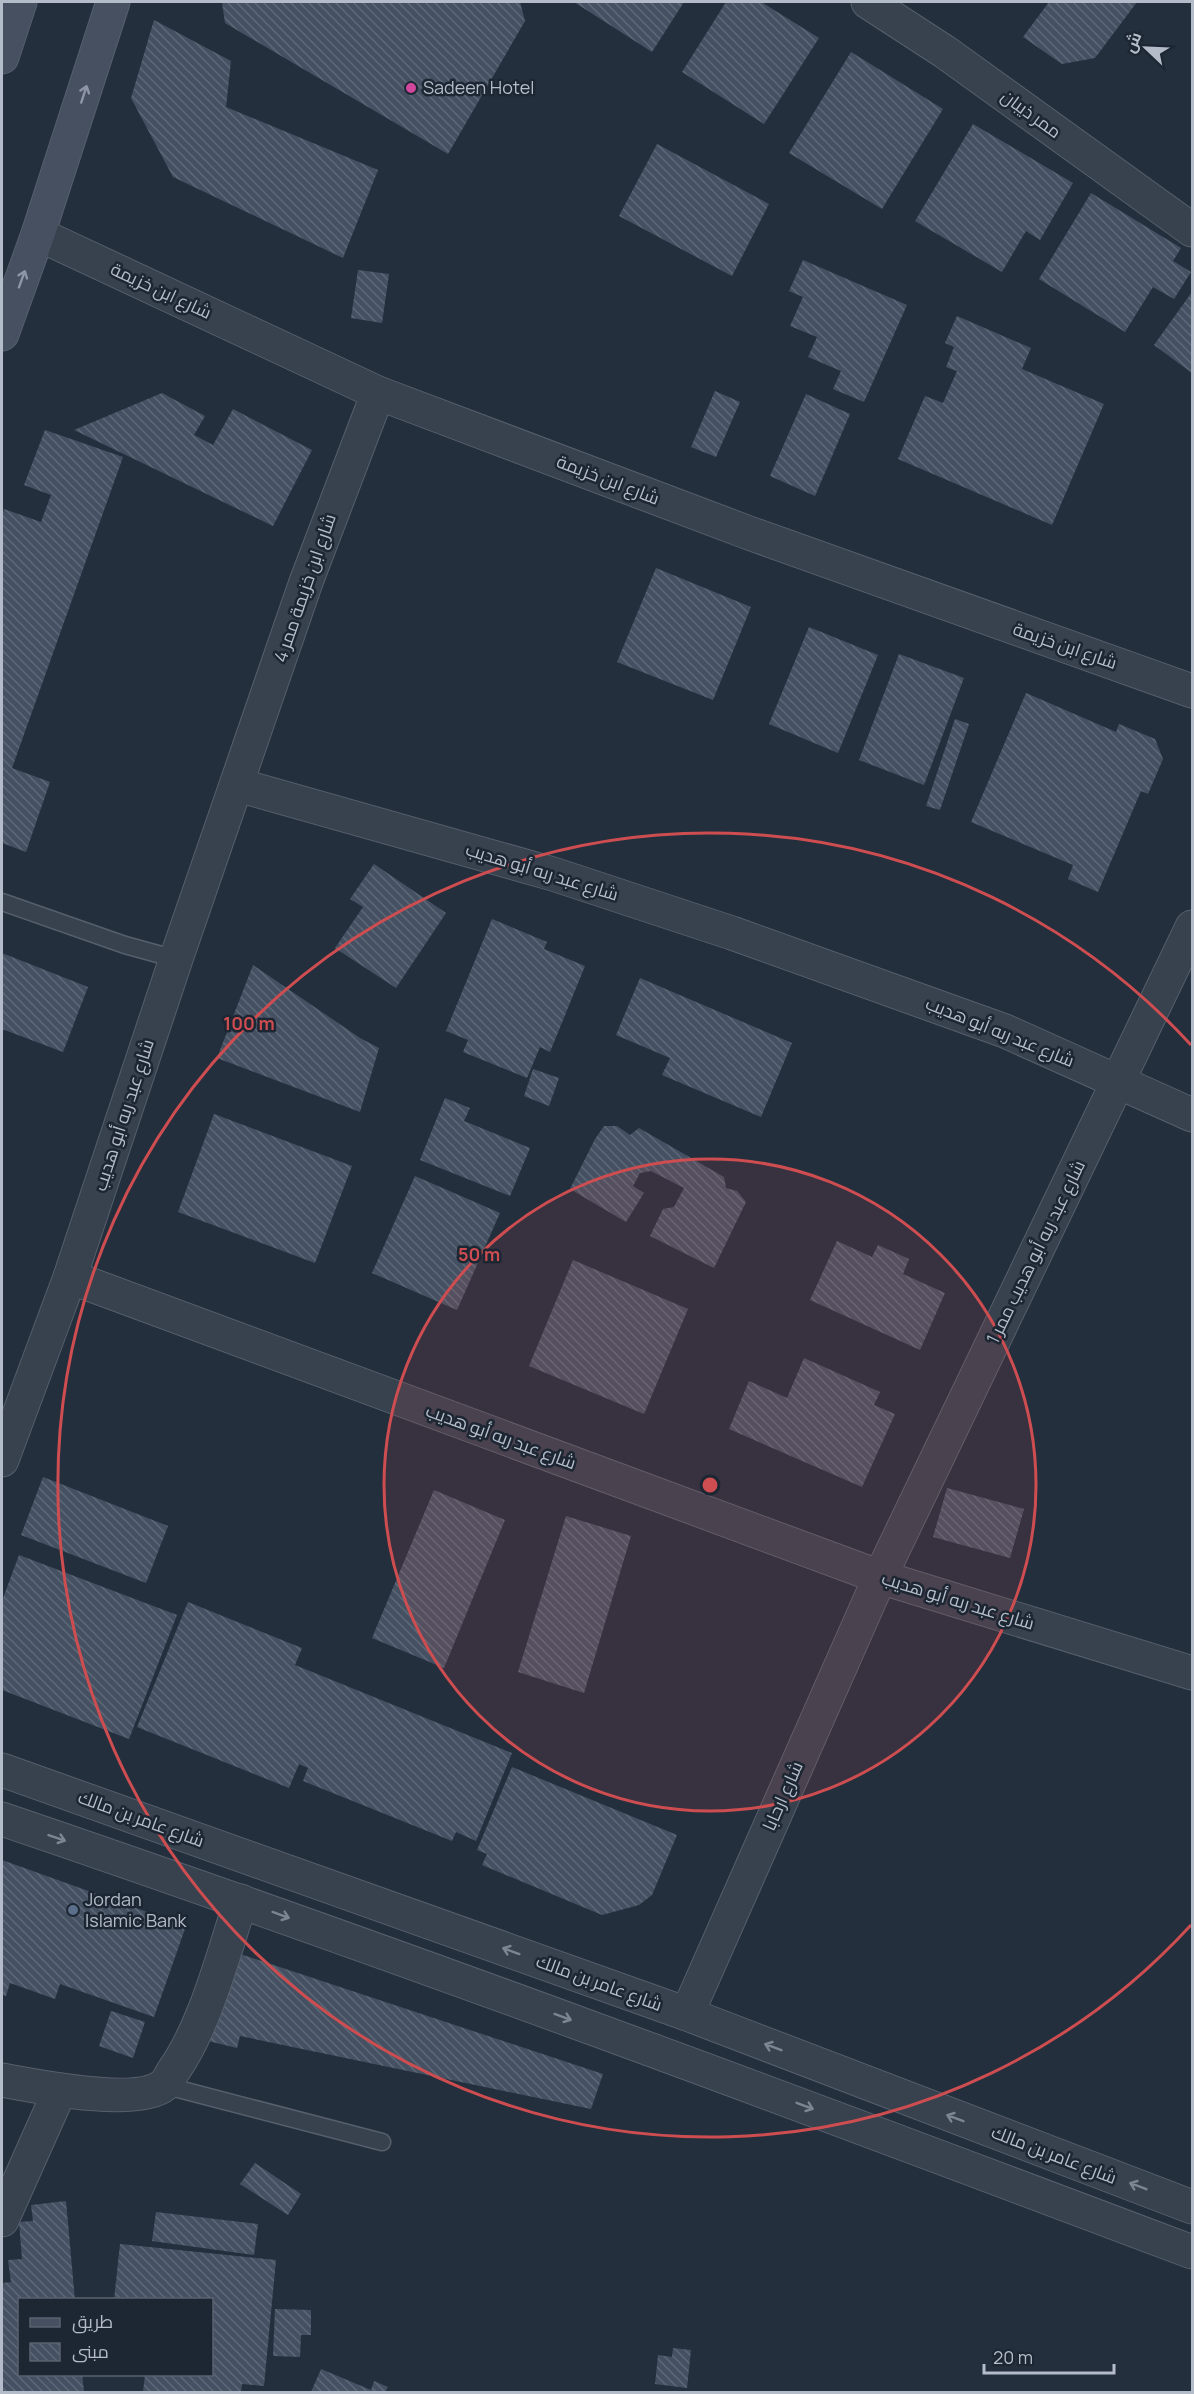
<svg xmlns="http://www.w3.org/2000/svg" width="1194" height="2394" viewBox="0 0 1194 2394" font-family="Manrope,Cairo,sans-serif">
	<defs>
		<pattern id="building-back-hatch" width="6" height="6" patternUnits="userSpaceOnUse" patternTransform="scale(1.5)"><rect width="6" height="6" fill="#455162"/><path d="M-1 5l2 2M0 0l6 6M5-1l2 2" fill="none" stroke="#5d6877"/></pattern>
	</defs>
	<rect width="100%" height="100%" fill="#242f3e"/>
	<g fill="url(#building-back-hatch)">
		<path d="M222,2h298l5,19 -77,133 -223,-131z"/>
		<path d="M574,2h110l-32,50z"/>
		<path d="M726,2h35l58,36 -55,86 -82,-52z"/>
		<path d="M1049,2h88l-42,56 -33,6 -39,-27z"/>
		<path d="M154,20l77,41 -5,46 152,63 -35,88 -170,-81 -42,-79z"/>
		<path d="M851,52l92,57 -61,100 -93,-56z"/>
		<path d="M973,124l100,59 -33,57 -14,-9 -24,41 -87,-51z"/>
		<path d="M657,144l112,60 -37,72 -113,-60z"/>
		<path d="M1091,193l90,55 -8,13 18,11 -17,27 -21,-12 -28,45 -86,-53z"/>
		<path d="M803,260l104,45 -43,97 -31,-13 8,-18 -33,-14 9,-20 -27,-11 13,-29 -14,-6z"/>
		<path d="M358,270l31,4 -7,49 -31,-5z"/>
		<path d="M1192,292v81l-38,-28z"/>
		<path d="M957,316l74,32 -9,21 82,35 -52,121 -154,-66 27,-63 18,7 14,-32 -11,-4 8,-20 -9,-4z"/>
		<path d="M715,391l25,11 -24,55 -25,-10z"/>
		<path d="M162,393l43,23 -11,19 19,10 20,-36 79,41 -39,76 -199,-96z"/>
		<path d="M806,394l44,20 -35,82 -45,-20z"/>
		<path d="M45,430l78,27 -111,311 38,14 -24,70 -24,-9v-327l2,-7 37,13 10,-27 -27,-10z"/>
		<path d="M656,568l95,39 -38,93 -96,-38z"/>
		<path d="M809,627l69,28 -40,98 -69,-29z"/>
		<path d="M899,654l65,24 -40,107 -65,-25z"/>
		<path d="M1026,693l90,39 3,-8 36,15 8,20 -15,35 -7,-3 -43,101 -30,-13 5,-14 -102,-43z"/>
		<path d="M955,719l14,5 -29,86 -14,-4z"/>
		<path d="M374,864l72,49 -50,75 -61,-40 28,-41 -13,-8z"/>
		<path d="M492,919l55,23 -3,7 41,17 -35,86 -10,-5 -13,31 -64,-26 5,-12 -22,-9z"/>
		<path d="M2,953l86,34 -25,65 -61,-23z"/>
		<path d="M253,965l107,73 19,10 -19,64 -143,-54z"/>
		<path d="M640,978l152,65 -31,74 -99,-42 8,-17 -54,-23z"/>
		<path d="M533,1069l26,9 -10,28 -25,-10z"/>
		<path d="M445,1098l25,10 -6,13 66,27 -20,48 -90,-36z"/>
		<path d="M214,1114l138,52 -37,97 -137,-51z"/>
		<path d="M604,1126h13l13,9 9,-7 85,49 2,11 11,3 9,11 -32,66 -64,-32 13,-27 11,-2 10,-19 -33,-17 -11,2 -7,13 11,7 -18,29 -56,-33 25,-50z"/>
		<path d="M415,1176l85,37 -43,97 -85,-37z"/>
		<path d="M837,1241l35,16 6,-12 31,14 -6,15 42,19 -25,57 -110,-50z"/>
		<path d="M573,1260l115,49 -44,105 -115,-48z"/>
		<path d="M804,1358l76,34 -6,13 21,9 -33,73 -133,-58 20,-48 38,17z"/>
		<path d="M43,1477l125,49 -22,57 -125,-48z"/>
		<path d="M947,1488l77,21 -14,49 -77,-21z"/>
		<path d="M434,1490l71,30 -61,148 -72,-30z"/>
		<path d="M566,1516l65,20 -47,157 -66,-21z"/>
		<path d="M19,1555l158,60 -48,124 -127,-49v-89z"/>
		<path d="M188,1602l114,46 -7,17 217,88 -36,88 -20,-9 -4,9 -149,-60 5,-13 -9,-4 -10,24 -152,-61z"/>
		<path d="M512,1767l165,68 -25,60 -13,10 -37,10 -120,-50 5,-11 -10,-4z"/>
		<path d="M2,1860l184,66 -32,91 -94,-33 -5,15 -45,-16 -4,13 -4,-1z"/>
		<path d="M234,1952l369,122 -12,35 -351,-73 -3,12 -33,-8z"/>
		<path d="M111,2011l34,11 -12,36 -34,-12z"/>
		<path d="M255,2163l46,31 -13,21 -48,-31z"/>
		<path d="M66,2201l9,99h-55v74h62l2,18h-82v-109l9,-1 -3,-22 14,-1 -3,-37 14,-1 -2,-16z"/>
		<path d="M156,2212l102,12 -4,31 -102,-14z"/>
		<path d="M120,2244l156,16 -12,126 -22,-2 -1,8h-98l2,-18h67v-74h-98z"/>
		<path d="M275,2309l36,1v25h-10l-1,22 -27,-1z"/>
		<path d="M673,2348l18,2 -4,38 -32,-4 3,-29 14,2z"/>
		<path d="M321,2369l50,21 3,-9 14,6 -3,5h-74z"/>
	</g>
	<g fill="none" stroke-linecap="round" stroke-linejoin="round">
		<defs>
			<g id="service">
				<path d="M2,902l123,43 51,14"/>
				<path d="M163,2085l219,57"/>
			</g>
			<g id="minor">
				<path d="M868,2l77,50 247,178"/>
				<path d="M38,234l340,159 371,140 443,158"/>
				<path d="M238,785l315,89 179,59 273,98 187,84"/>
				<path d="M70,1277l810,300 312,96"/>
				<path d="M2,1460l68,-183 106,-318 130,-377 72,-189"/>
				<path d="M687,2014l193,-437 312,-650"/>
				<path d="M2,2080c33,6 135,27 162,5 4,-3 7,-11 10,-15 32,-46 49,-116 67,-169"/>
				<path d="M2,2220l58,-130"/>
			</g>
			<g id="tertiary">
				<path d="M2,1770l685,244 505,193"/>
				<path d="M2,1819c400,136 795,284 1190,433"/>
			</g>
			<g id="secondary">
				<path d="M2,57l18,-55"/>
				<path d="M2,334l36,-100 75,-232"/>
			</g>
		</defs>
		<use href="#service" stroke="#565f6c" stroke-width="19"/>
		<use href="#minor" stroke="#565f6c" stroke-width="35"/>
		<use href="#tertiary" stroke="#565f6c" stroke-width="35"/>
		<use href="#secondary" stroke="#565f6c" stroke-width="35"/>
		<use href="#service" stroke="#38414e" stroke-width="16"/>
		<use href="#minor" stroke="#38414e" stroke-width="33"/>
		<use href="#tertiary" stroke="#38414e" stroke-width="33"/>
		<use href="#secondary" stroke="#465061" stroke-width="33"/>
	</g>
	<defs><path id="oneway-shaft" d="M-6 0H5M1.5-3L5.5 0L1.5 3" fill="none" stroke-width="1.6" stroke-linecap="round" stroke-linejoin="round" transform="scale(1.5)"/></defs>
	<g stroke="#8e96a5">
		<use href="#oneway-shaft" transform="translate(84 94) rotate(-72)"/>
		<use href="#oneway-shaft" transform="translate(22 279) rotate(-70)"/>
	</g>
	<g stroke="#7c8592">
		<use href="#oneway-shaft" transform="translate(57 1838) rotate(19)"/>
		<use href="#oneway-shaft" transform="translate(281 1915) rotate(20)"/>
		<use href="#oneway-shaft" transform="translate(511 1951) rotate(-160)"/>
		<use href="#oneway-shaft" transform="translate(563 2017) rotate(20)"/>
		<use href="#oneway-shaft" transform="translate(773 2047) rotate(-159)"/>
		<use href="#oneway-shaft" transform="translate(805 2106) rotate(21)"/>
		<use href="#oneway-shaft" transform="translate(955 2118) rotate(-159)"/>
		<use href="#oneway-shaft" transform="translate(1138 2186) rotate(-159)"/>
	</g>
	<circle cx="710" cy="1485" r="326" fill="#ce4d50" fill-opacity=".12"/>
	<g fill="none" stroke="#ce4d50" stroke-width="3">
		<circle cx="710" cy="1485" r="326"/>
		<path d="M1191 1925A652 652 0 1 1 1191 1045"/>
	</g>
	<circle fill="#d1479c" stroke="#1d2633" stroke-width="2" cx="411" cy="88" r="6"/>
	<circle fill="#5c6f8a" stroke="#1d2633" stroke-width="2" cx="73" cy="1910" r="6"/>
	<g text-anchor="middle" stroke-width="5" stroke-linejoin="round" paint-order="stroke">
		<g font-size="18" fill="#b4bcc9" stroke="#1d2633" text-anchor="start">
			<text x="423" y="94">Sadeen Hotel</text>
			<text x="85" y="1906">Jordan<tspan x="85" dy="21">Islamic Bank</tspan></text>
		</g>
		<g font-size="18" fill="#b4bcc9" stroke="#1d2633">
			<text transform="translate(1031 114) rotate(36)" y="6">ممر ذيبان</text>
			<text transform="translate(161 291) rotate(25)" y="6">شارع ابن خزيمة</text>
			<text transform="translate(608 480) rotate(21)" y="6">شارع ابن خزيمة</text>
			<text transform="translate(305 588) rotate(-71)" y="6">شارع ابن خزيمة ممر 4</text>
			<text transform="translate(1065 646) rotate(19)" y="6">شارع ابن خزيمة</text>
			<text transform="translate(542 872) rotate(17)" y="6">شارع عبد ربه أبو هديب</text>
			<text transform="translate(1000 1032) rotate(22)" y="6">شارع عبد ربه أبو هديب</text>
			<text transform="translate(124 1115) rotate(-72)" y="6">شارع عبد ربه أبو هديب</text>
			<text transform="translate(1036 1252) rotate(-64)" y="6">شارع عبد ربه أبو هديب ممر 1</text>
			<text transform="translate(501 1437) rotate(20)" y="6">شارع عبد ربه أبو هديب</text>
			<text transform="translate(958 1601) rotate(17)" y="6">شارع عبد ربه أبو هديب</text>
			<text transform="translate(783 1796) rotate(-66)" y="6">شارع ارحابا</text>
			<text transform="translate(141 1819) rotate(20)" y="6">شارع عامر بن مالك</text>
			<text transform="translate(599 1983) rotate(20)" y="6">شارع عامر بن مالك</text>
			<text transform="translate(1054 2155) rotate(21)" y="6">شارع عامر بن مالك</text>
		</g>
	</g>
	<circle cx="710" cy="1485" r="9" fill="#ce4d50" stroke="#1d2633" stroke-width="3"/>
	<g font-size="18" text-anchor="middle" font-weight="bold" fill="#ce4d50" stroke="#1d2633" stroke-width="5" stroke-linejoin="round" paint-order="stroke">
		<text x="249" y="1030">100 m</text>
		<text x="479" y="1261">50 m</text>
	</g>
	<rect width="1194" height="2394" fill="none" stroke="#b4bcc9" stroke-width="6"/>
	<rect x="18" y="2298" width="195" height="78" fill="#1d2633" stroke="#59626f" stroke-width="1.5"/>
	<rect x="30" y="2318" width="30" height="9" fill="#465061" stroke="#59626f" stroke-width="1.5"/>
	<text x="72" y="2328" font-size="18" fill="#b4bcc9">طريق</text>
	<rect x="30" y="2343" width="30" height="18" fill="url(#building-back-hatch)" stroke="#59626f" stroke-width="1.5"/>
	<text x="72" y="2358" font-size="18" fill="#b4bcc9">مبنى</text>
	<g transform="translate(1146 48) rotate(293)" stroke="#1d2633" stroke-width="4.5" paint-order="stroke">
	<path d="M0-4.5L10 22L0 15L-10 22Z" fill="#b4bcc9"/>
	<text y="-9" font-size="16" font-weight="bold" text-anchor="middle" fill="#b4bcc9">ش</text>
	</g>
	<path d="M984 2364v9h130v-9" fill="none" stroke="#b4bcc9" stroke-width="3"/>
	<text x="993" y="2364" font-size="18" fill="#b4bcc9" stroke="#1d2633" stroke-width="4.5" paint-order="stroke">20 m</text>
</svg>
